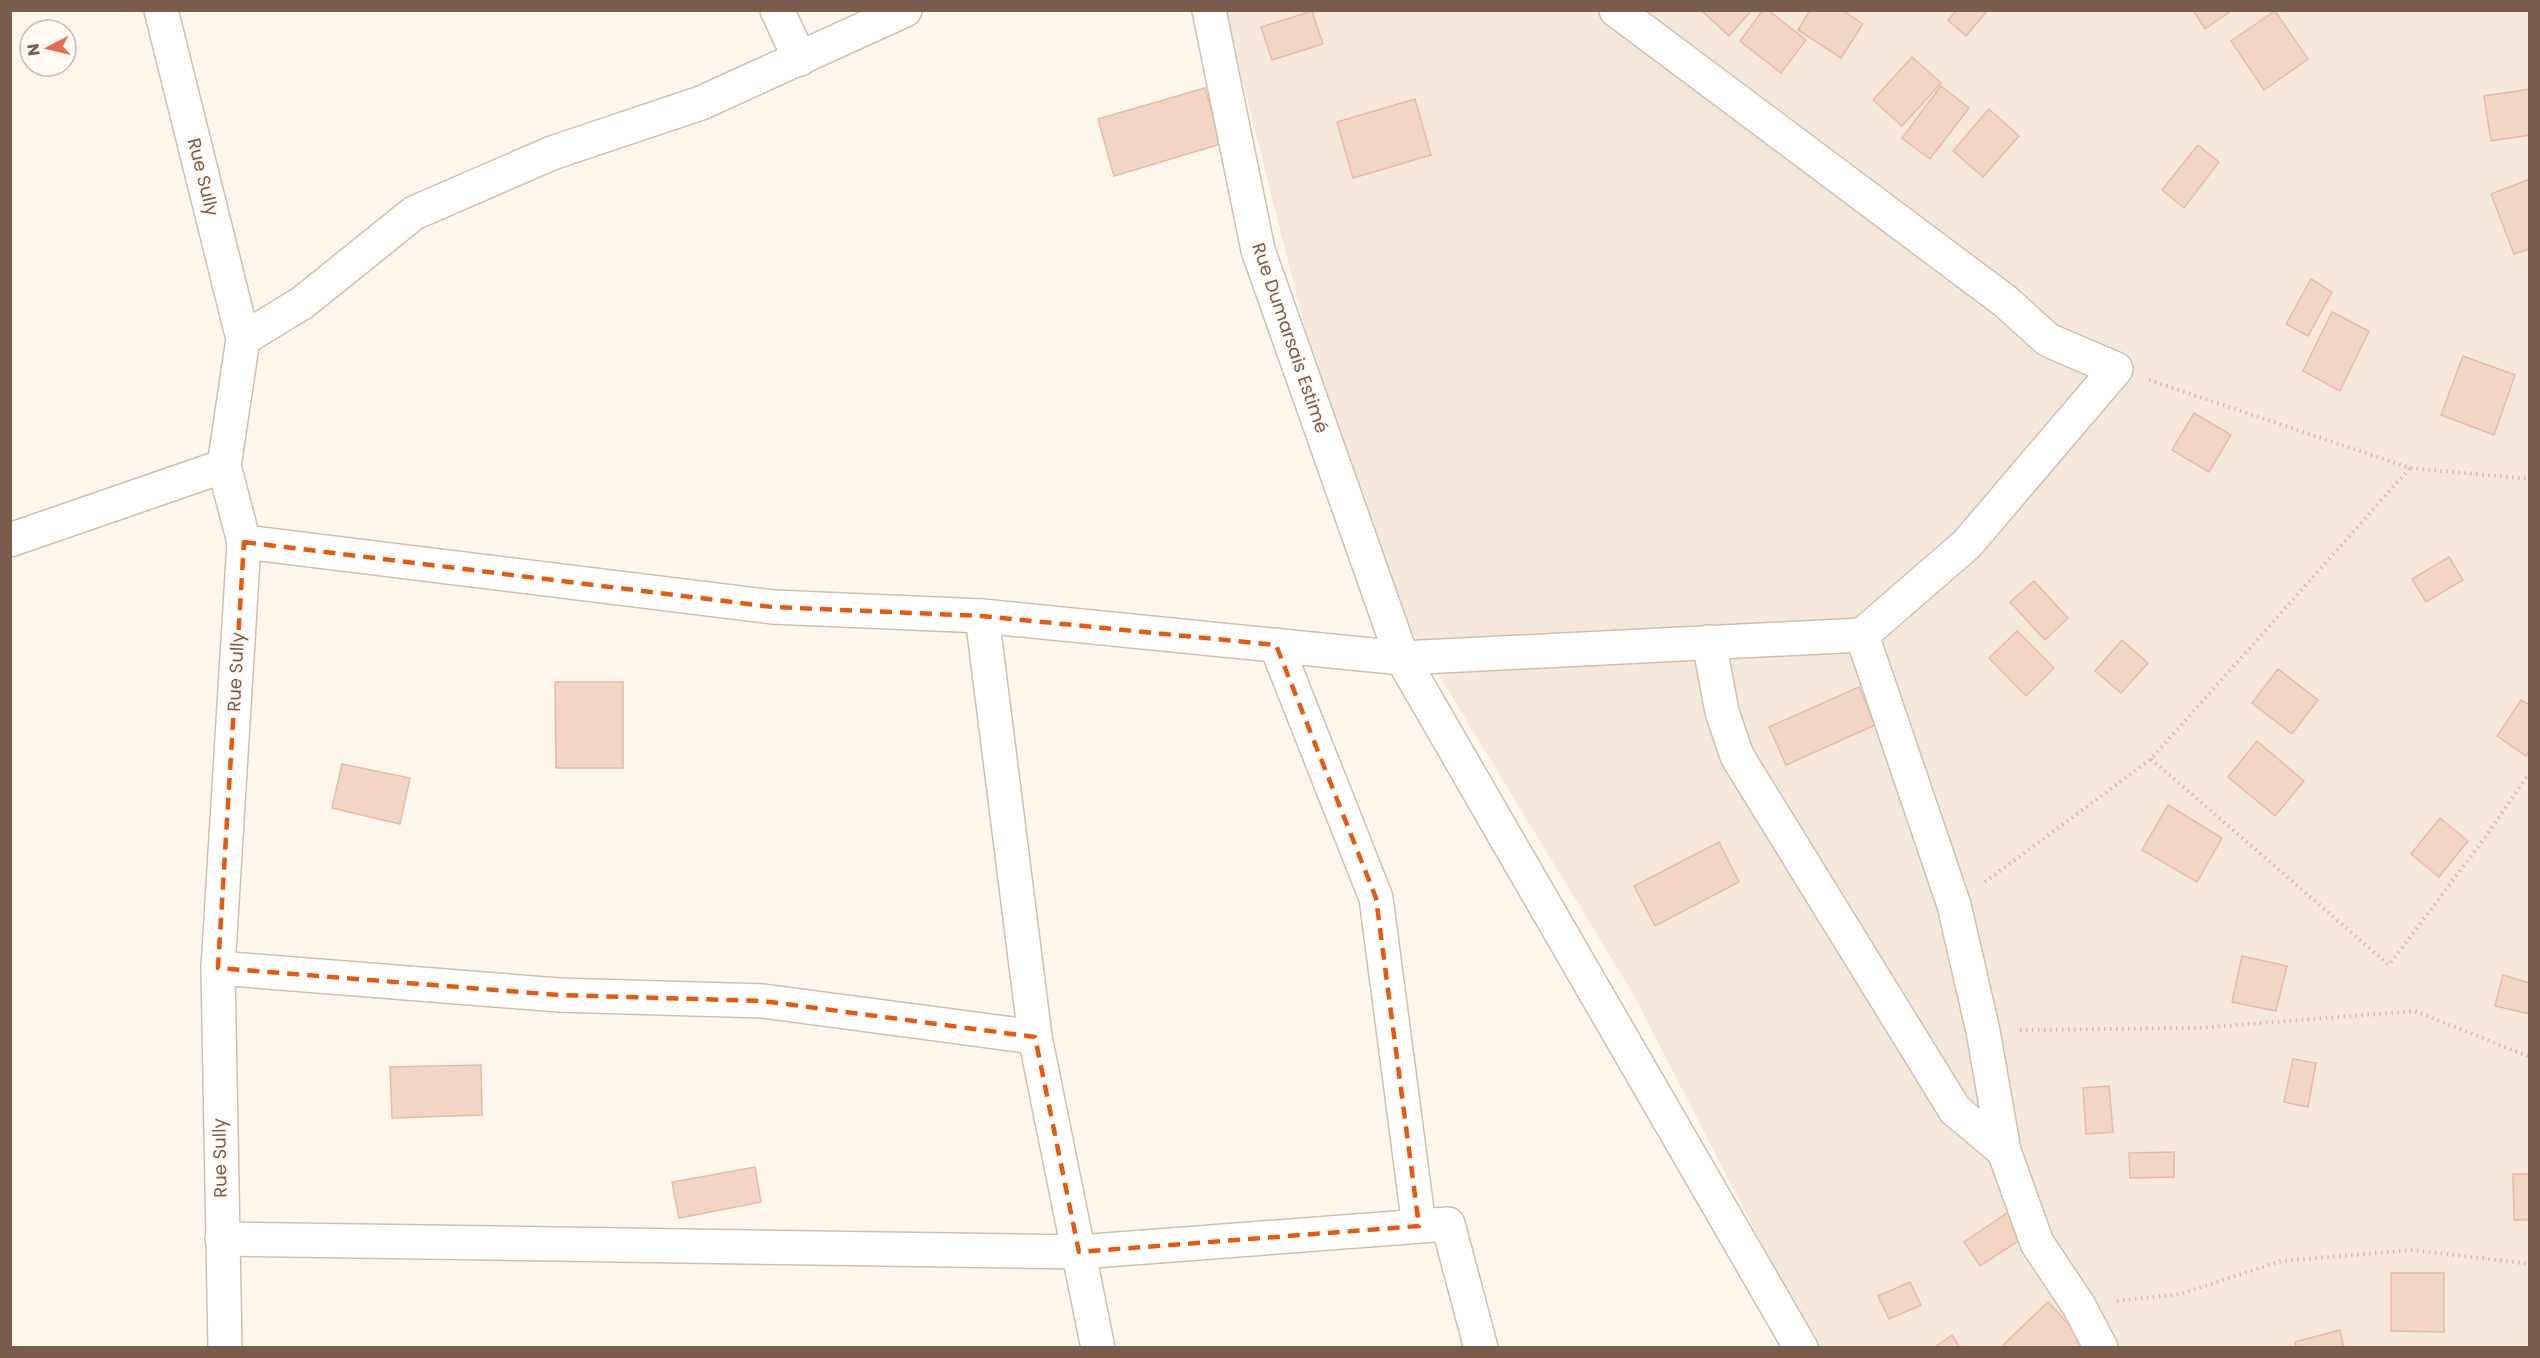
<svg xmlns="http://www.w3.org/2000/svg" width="2540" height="1358" viewBox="0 0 2540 1358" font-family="Poppins,sans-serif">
	<rect width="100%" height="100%" fill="#fdf6ec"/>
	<path fill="#f5e8da" d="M1225,11h1304v1336h-714l-183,-355 -272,-446z"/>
	<g fill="#f3d5c3" stroke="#e6bba3" stroke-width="1.5">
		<path d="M1701,10h51l-23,26z"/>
		<path d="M1763,10h5l38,30 -25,33 -41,-32z"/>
		<path d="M1810,10h32l21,14 -22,34 -43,-28z"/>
		<path d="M1957,10h31l-22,26 -18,-16z"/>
		<path d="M2193,10h39l-27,19z"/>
		<path d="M1312,11l11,33 -51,16 -11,-33z"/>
		<path d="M2275,11l33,48 -44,31 -33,-49z"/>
		<path d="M1912,57l29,26 -39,43 -29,-26z"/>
		<path d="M1941,86l28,22 -39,51 -28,-21z"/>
		<path d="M1205,88l16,56 -107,32 -16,-57z"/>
		<path d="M2530,89v46l-39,6 -7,-45z"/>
		<path d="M1415,99l16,56 -78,23 -16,-56z"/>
		<path d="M1989,109l30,27 -36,41 -30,-26z"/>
		<path d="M2198,145l21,17 -35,46 -22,-18z"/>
		<path d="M2530,179v70l-16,5 -23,-60z"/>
		<path d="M2311,279l21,13 -24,44 -22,-12z"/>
		<path d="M2332,312l37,19 -29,60 -37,-20z"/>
		<path d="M2463,356l52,19 -21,60 -53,-20z"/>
		<path d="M2194,413l37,22 -22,37 -37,-22z"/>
		<path d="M2449,557l14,23 -37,22 -14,-23z"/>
		<path d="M2034,581l34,37 -23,22 -35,-38z"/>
		<path d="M2017,631l37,37 -28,28 -37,-38z"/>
		<path d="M2122,640l26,23 -27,30 -26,-22z"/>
		<path d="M2278,669l40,31 -26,34 -40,-31z"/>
		<path d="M555,682h68v86h-67z"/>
		<path d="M1859,687l16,38 -89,40 -17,-38z"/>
		<path d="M2521,700l9,5v46l-4,5 -29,-20z"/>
		<path d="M2257,741l47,40 -29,35 -47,-39z"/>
		<path d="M342,764l68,14 -10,46 -68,-16z"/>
		<path d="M2168,805l54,33 -25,44 -55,-32z"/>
		<path d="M2440,818l28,23 -29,36 -28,-23z"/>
		<path d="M1719,842l20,40 -84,44 -21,-40z"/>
		<path d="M2242,956l45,10 -11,45 -44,-9z"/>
		<path d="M2503,975l27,8v31l-35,-8z"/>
		<path d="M2293,1059l23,4 -8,44 -24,-5z"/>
		<path d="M481,1065l1,50 -90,3 -2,-51z"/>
		<path d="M2109,1086l4,46 -27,2 -3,-46z"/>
		<path d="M2174,1152v25l-44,1 -1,-25z"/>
		<path d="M755,1167l6,35 -82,16 -7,-36z"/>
		<path d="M2513,1174h17v46h-16z"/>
		<path d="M2013,1209l16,25 -49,32 -16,-24z"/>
		<path d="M2391,1273h53v59l-53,-1z"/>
		<path d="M1910,1282l11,23 -32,14 -11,-23z"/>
		<path d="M2048,1302l43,46h-86l-2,-3z"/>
		<path d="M2340,1330l4,18h-48l-1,-6z"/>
		<path d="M1952,1335l8,13h-26z"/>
	</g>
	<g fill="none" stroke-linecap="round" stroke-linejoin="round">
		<defs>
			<g id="minor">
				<path d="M161,10l82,329 -19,127 20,76 -26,426 7,380"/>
				<path d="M777,10l23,49"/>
				<path d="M1209,10l49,240 144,408 399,690"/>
				<path d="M1616,10l389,291 43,39 68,29 -149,175 -105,91 92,270 29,126 21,120 33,92 42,63 22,42"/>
				<path d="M243,339l59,-36 112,-90 138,-60 149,-50 204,-93"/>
				<path d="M10,540l214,-74"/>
				<path d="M244,542l529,65 209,9 420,42 460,-23"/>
				<path d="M982,616l53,421 63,311"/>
				<path d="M1709,642l13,70 15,44 218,354 49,41"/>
				<path d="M1276,645l100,253 43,328"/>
				<path d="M218,968l341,27 204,6 272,36"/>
				<path d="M222,1239l857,13 369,-28 33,124"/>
			</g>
		</defs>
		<use href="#minor" stroke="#d1beb0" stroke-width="36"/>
		<g stroke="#d9b8a5" stroke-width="4" stroke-dasharray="1.5 4.5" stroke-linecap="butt">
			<path d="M2149,380l261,88 120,11"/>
			<path d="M2151,759l238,206 95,-126 46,-67"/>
			<path d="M1985,882l166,-123 259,-291"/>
			<path d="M2020,1030l178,-2 217,-17 115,46"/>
			<path d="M2117,1301l63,-7 101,-33 132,-11 117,14"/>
		</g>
		<use href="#minor" stroke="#fff" stroke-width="33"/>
	</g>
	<path fill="none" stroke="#e8590c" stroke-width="4.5" stroke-dasharray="12 8" stroke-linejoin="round" d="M244,542l529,65 209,9 294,29 100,253 43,328 -340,26 -44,-215 -272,-36 -204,-6 -341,-27z"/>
	<g text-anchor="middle" stroke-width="4.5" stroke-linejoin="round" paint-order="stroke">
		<g font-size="18" fill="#7a5c4d" stroke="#fffaf3">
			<text transform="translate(203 177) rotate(76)" y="6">Rue Sully</text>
			<text transform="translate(1290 338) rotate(71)" y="6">Rue Dumarsais Estimé</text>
			<text transform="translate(236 672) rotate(-87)" y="6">Rue Sully</text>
			<text transform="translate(220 1158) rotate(-91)" y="6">Rue Sully</text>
		</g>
	</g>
	<rect width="2540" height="1358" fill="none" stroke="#7a5c4d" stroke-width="24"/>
	<g transform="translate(48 48) rotate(263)"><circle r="28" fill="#fffaf3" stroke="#cabbb1" stroke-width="1.5"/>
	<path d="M0-4.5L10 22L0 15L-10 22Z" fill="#e76f51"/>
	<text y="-9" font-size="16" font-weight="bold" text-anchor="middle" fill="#7a5c4d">N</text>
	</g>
</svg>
